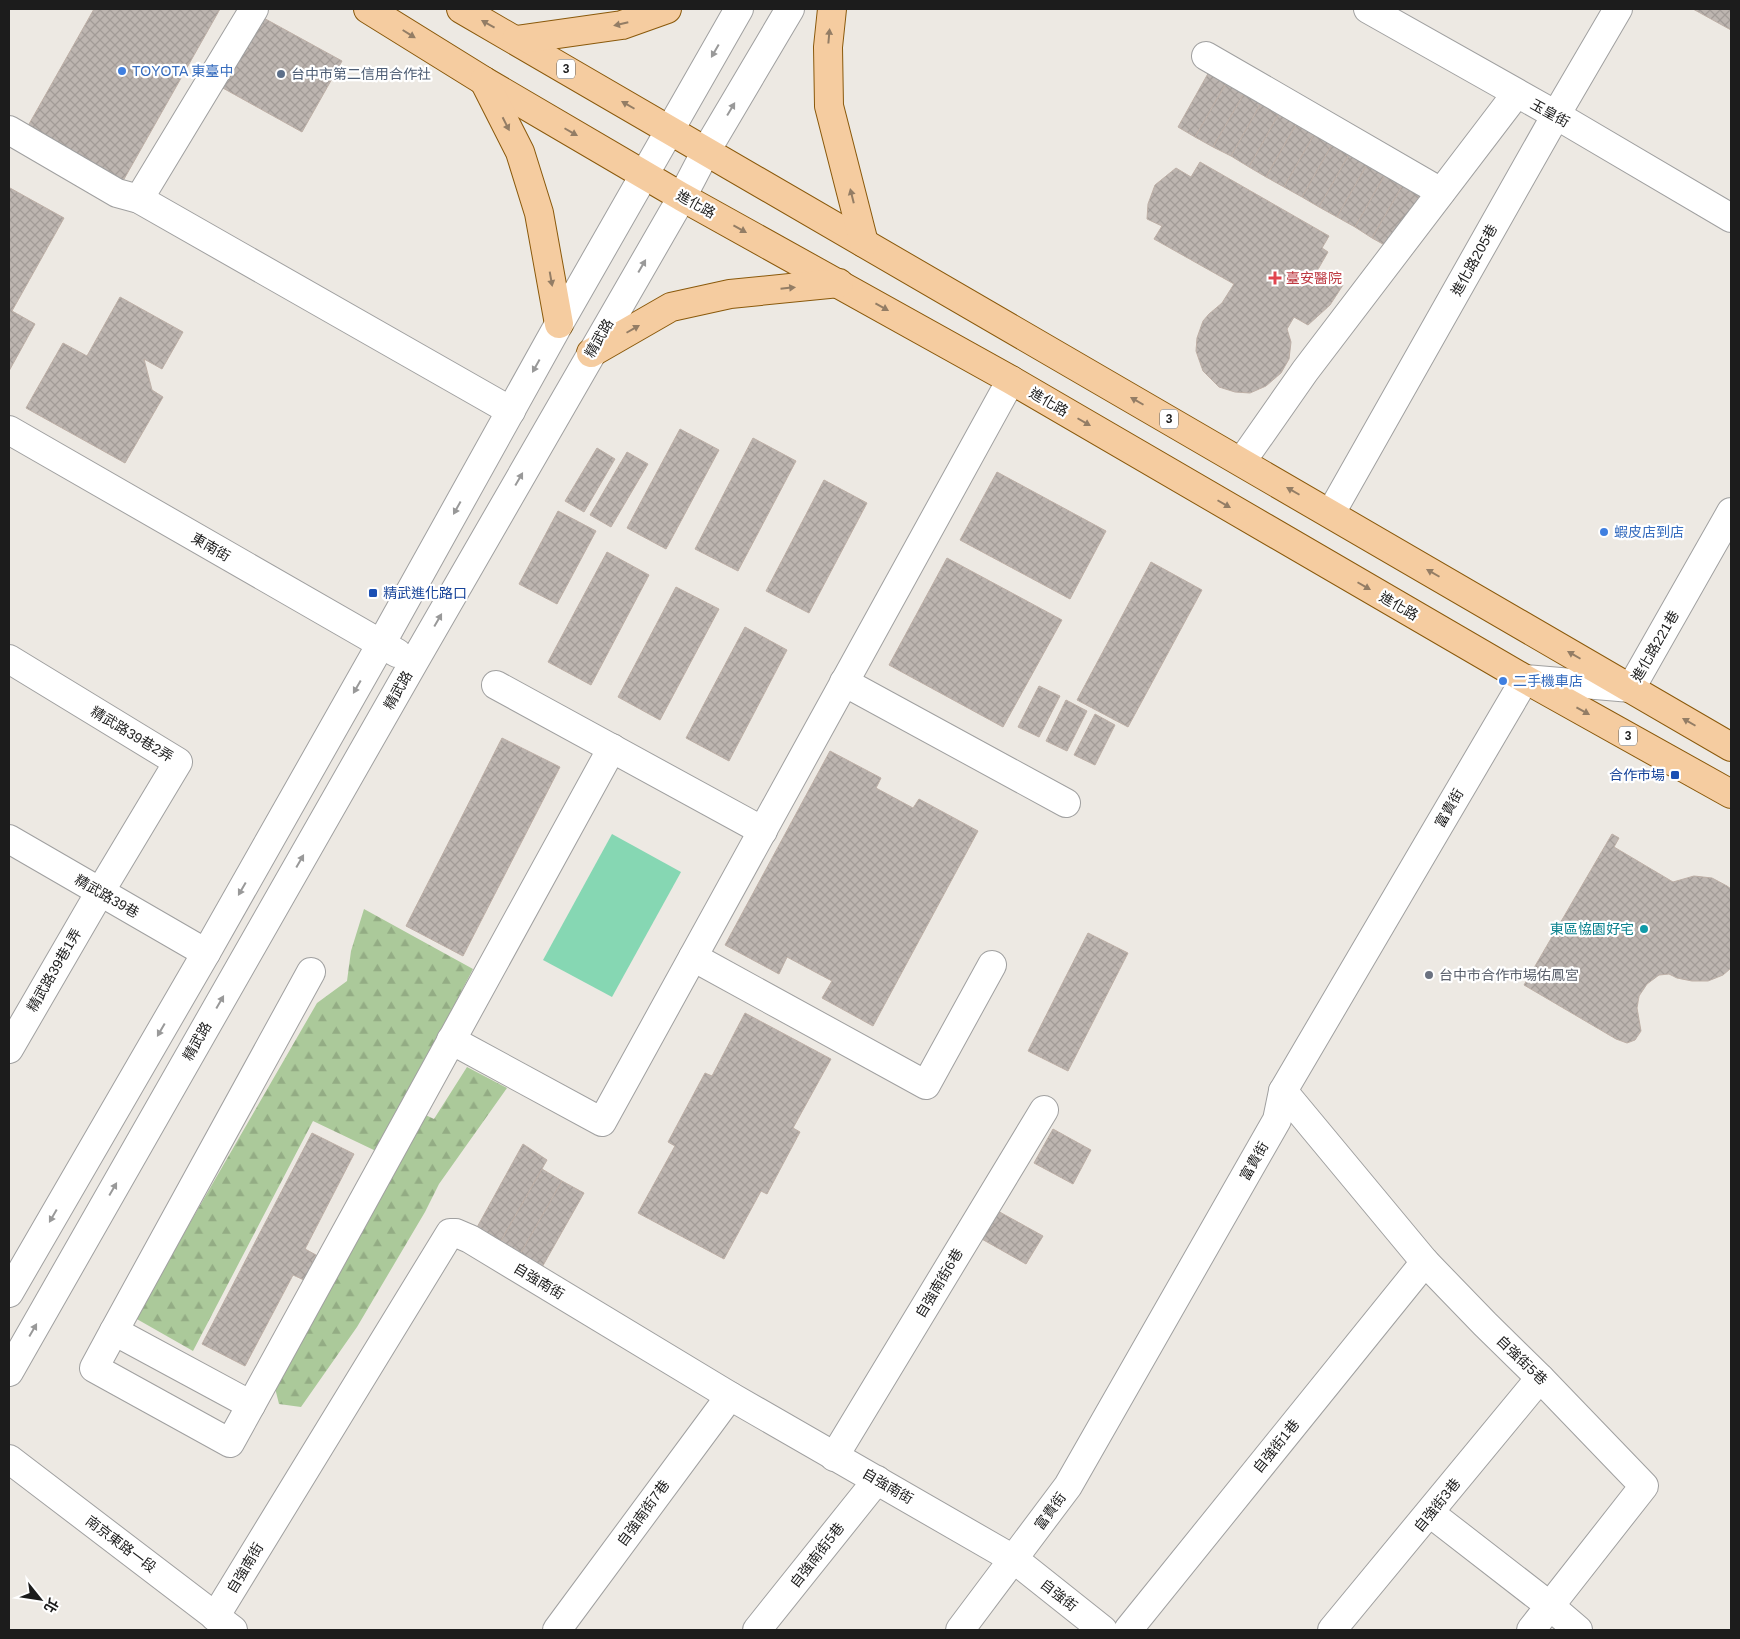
<svg xmlns="http://www.w3.org/2000/svg" width="1740" height="1639" viewBox="0 0 1740 1639" font-family="Arial,'Noto Sans TC',sans-serif">
	<defs>
		<pattern id="forest-firs" width="22" height="20" patternUnits="userSpaceOnUse" patternTransform="scale(1.25)"><rect width="22" height="20" fill="#abc99a"/><path d="M5 1l3.5 6h-7zM16 11l3.5 6h-7z" fill="#93ac84"/></pattern>
		<pattern id="building-cross-hatch" width="8" height="8" patternUnits="userSpaceOnUse" patternTransform="scale(1.25)"><rect width="8" height="8" fill="#bdb5b0"/><path d="M0 0l8 8M0 8l8-8" fill="none" stroke="#a29b97"/></pattern>
	</defs>
	<rect width="100%" height="100%" fill="#ede9e3"/>
	<g fill="url(#forest-firs)">
		<path d="M364,909l109,60 -95,183 -65,-31 -120,230 -58,-33 182,-315 30,-22 4,-30z"/>
		<path d="M467,1067l40,21 -68,96 -14,28 -68,115 -56,80 -22,-3 -4,-16 142,-277 17,8z"/>
	</g>
	<path fill="#86d7b3" d="M612,834l69,38 -69,125 -69,-37z"/>
	<g fill="url(#building-cross-hatch)" stroke="#bdafa6">
		<path d="M94,9h126l-101,179 -95,-55z"/>
		<path d="M1693,9h38v21z"/>
		<path d="M260,16l82,45 -40,71 -81,-45z"/>
		<path d="M1210,70l18,10 -33,57 -17,-10z"/>
		<path d="M1228,80l18,10 -33,57 -18,-10z"/>
		<path d="M1246,90l17,10 -32,56 -18,-9z"/>
		<path d="M1263,100l18,10 -32,57 -18,-11z"/>
		<path d="M1281,110l17,11 -32,56 -17,-10z"/>
		<path d="M1298,121l18,10 -32,56 -18,-10z"/>
		<path d="M1316,131l18,10 -32,56 -18,-10z"/>
		<path d="M1334,141l17,10 -32,56 -17,-10z"/>
		<path d="M1351,151l18,10 -32,56 -18,-10z"/>
		<path d="M1369,161l18,10 -32,56 -18,-10z"/>
		<path d="M1200,162l129,74 -7,12 6,4 -11,19 26,14 -13,20 -22,20 -14,-8 -7,12 4,13 -2,17 -8,14 -15,13 -16,7 -15,-1 -16,-5 -16,-16 -7,-20 1,-13 6,-17 6,-7 13,-11 12,-19 -80,-45 8,-13 -15,-7 1,-15 7,-19 21,-17 15,9z"/>
		<path d="M1387,171l18,10 -33,57 -17,-11z"/>
		<path d="M1405,181l17,10 -32,57 -18,-10z"/>
		<path d="M10,188l54,30 -52,93 23,13 -26,47v-180z"/>
		<path d="M120,297l63,35 -21,37 -18,-10 8,31 11,7 -38,66 -99,-55 37,-65 24,13z"/>
		<path d="M680,429l39,21 -53,99 -39,-21z"/>
		<path d="M753,438l43,23 -58,110 -43,-22z"/>
		<path d="M597,448l18,11 -31,53 -19,-11z"/>
		<path d="M627,452l21,12 -37,63 -21,-12z"/>
		<path d="M997,472l109,59 -36,68 -110,-59z"/>
		<path d="M824,480l43,23 -58,110 -43,-22z"/>
		<path d="M558,511l38,20 -39,73 -38,-20z"/>
		<path d="M607,552l42,23 -58,110 -43,-23z"/>
		<path d="M947,558l115,62 -59,107 -114,-62z"/>
		<path d="M1151,562l51,28 -74,137 -51,-27z"/>
		<path d="M676,587l43,22 -59,111 -42,-23z"/>
		<path d="M745,627l42,23 -58,111 -43,-23z"/>
		<path d="M1039,686l21,10 -21,41 -21,-10z"/>
		<path d="M1066,700l21,11 -20,40 -21,-10z"/>
		<path d="M1095,714l20,11 -20,40 -21,-10z"/>
		<path d="M502,738l58,29 -97,189 -57,-30z"/>
		<path d="M830,751l51,27 -5,10 37,20 6,-9 59,32 -105,195 -51,-28 10,-17 -45,-24 -8,17 -54,-29z"/>
		<path d="M1612,834l7,4 -5,9 59,35 21,-6 18,2 15,8 4,3v79l-8,7 -15,6h-16l-15,-3 -8,-4 -10,1 -12,9 -8,12 -2,12 4,23 -6,9 -8,3 -11,-4 -92,-54z"/>
		<path d="M1088,933l40,20 -60,118 -40,-20z"/>
		<path d="M745,1013l86,46 -38,69 7,4 -33,62 -6,-3 -37,68 -86,-46 37,-67 -7,-4 37,-69 7,3z"/>
		<path d="M1053,1129l38,21 -18,34 -39,-21z"/>
		<path d="M312,1133l42,21 -49,95 11,6 -12,25 -11,-5 -48,91 -43,-22z"/>
		<path d="M523,1144l24,16 -49,86 -23,-15z"/>
		<path d="M542,1169l20,12 -43,75 -21,-10z"/>
		<path d="M562,1181l22,12 -43,76 -22,-13z"/>
		<path d="M996,1210l47,26 -17,28 -46,-26z"/>
	</g>
	<g fill="none" stroke-linecap="round" stroke-linejoin="round">
		<defs>
			<g id="minor">
				<path d="M1368,9l188,106 175,103"/>
				<path d="M1206,56l235,136"/>
				<path d="M9,130l108,63 22,6 372,212"/>
				<path d="M139,199l115,-190"/>
				<path d="M9,430l388,223"/>
				<path d="M1242,461l63,-90 211,-277"/>
				<path d="M1331,513l225,-398 62,-106"/>
				<path d="M9,659l169,103 -78,130 -91,157"/>
				<path d="M844,682l222,121"/>
				<path d="M496,685l267,146"/>
				<path d="M9,839l197,114"/>
				<path d="M693,957l233,128 66,-120"/>
				<path d="M311,972l-197,359 137,74 361,-657"/>
				<path d="M451,1040l151,82 409,-742"/>
				<path d="M1283,1091l142,171 60,62 55,54 104,108 -113,144"/>
				<path d="M9,1293l197,-340 175,-309 178,-320 180,-315"/>
				<path d="M114,1331l-20,37 136,75 21,-38"/>
				<path d="M9,1372l405,-710 268,-465 24,-46 84,-142"/>
				<path d="M834,1457l210,-347"/>
				<path d="M9,1459l224,171"/>
				<path d="M1430,1513l120,93 28,24"/>
				<path d="M215,1617l235,-384h6l14,6 260,157 285,164 88,70"/>
				<path d="M557,1630l173,-234"/>
				<path d="M757,1630l120,-150"/>
				<path d="M960,1630l108,-144 209,-366 6,-29 242,-412 106,9 100,-176"/>
				<path d="M1128,1630l297,-368"/>
				<path d="M1332,1630l208,-252"/>
			</g>
			<g id="major">
				<path d="M368,9l116,72 198,116 329,183 514,299 206,115"/>
				<path d="M461,9l1270,738"/>
				<path d="M832,9l-4,38 1,59 35,137"/>
				<path d="M516,40l106,-15 45,-16"/>
				<path d="M484,81l36,71 19,61 20,111"/>
				<path d="M591,353l80,-46 59,-13 109,-11"/>
			</g>
		</defs>
		<use href="#minor" stroke="#a0a0a0" stroke-width="30"/>
		<use href="#major" stroke="#8a590b" stroke-width="30"/>
		<use href="#minor" stroke="#fff" stroke-width="28"/>
		<use href="#major" stroke="#f5cca0" stroke-width="28"/>
	</g>
	<defs><path id="oneway-solid" d="M-6-.8H1V-3.2L6.5 0L1 3.2V.8H-6Z" transform="scale(1.25)"/></defs>
	<g fill="#937d65">
		<use href="#oneway-solid" transform="translate(488 24) rotate(-151)"/>
		<use href="#oneway-solid" transform="translate(621 24) rotate(167)"/>
		<use href="#oneway-solid" transform="translate(409 34) rotate(32)"/>
		<use href="#oneway-solid" transform="translate(829 36) rotate(-85)"/>
		<use href="#oneway-solid" transform="translate(628 105) rotate(-150)"/>
		<use href="#oneway-solid" transform="translate(506 124) rotate(63)"/>
		<use href="#oneway-solid" transform="translate(571 132) rotate(30)"/>
		<use href="#oneway-solid" transform="translate(852 196) rotate(-104)"/>
		<use href="#oneway-solid" transform="translate(740 229) rotate(29)"/>
		<use href="#oneway-solid" transform="translate(551 279) rotate(80)"/>
		<use href="#oneway-solid" transform="translate(788 288) rotate(-6)"/>
		<use href="#oneway-solid" transform="translate(882 307) rotate(29)"/>
		<use href="#oneway-solid" transform="translate(633 329) rotate(-30)"/>
		<use href="#oneway-solid" transform="translate(1137 401) rotate(-150)"/>
		<use href="#oneway-solid" transform="translate(1084 422) rotate(30)"/>
		<use href="#oneway-solid" transform="translate(1293 491) rotate(-150)"/>
		<use href="#oneway-solid" transform="translate(1224 504) rotate(30)"/>
		<use href="#oneway-solid" transform="translate(1433 573) rotate(-150)"/>
		<use href="#oneway-solid" transform="translate(1364 586) rotate(30)"/>
		<use href="#oneway-solid" transform="translate(1574 655) rotate(-150)"/>
		<use href="#oneway-solid" transform="translate(1583 711) rotate(29)"/>
		<use href="#oneway-solid" transform="translate(1689 722) rotate(-150)"/>
	</g>
	<g fill="#999">
		<use href="#oneway-solid" transform="translate(715 51) rotate(120)"/>
		<use href="#oneway-solid" transform="translate(731 109) rotate(-59)"/>
		<use href="#oneway-solid" transform="translate(642 266) rotate(-60)"/>
		<use href="#oneway-solid" transform="translate(536 366) rotate(119)"/>
		<use href="#oneway-solid" transform="translate(519 479) rotate(-60)"/>
		<use href="#oneway-solid" transform="translate(457 508) rotate(119)"/>
		<use href="#oneway-solid" transform="translate(438 620) rotate(-60)"/>
		<use href="#oneway-solid" transform="translate(357 687) rotate(120)"/>
		<use href="#oneway-solid" transform="translate(300 861) rotate(-60)"/>
		<use href="#oneway-solid" transform="translate(242 889) rotate(120)"/>
		<use href="#oneway-solid" transform="translate(220 1002) rotate(-60)"/>
		<use href="#oneway-solid" transform="translate(161 1030) rotate(120)"/>
		<use href="#oneway-solid" transform="translate(113 1189) rotate(-60)"/>
		<use href="#oneway-solid" transform="translate(53 1216) rotate(120)"/>
		<use href="#oneway-solid" transform="translate(33 1330) rotate(-60)"/>
	</g>
	<g fill="#3f7fe0" stroke="#fff" stroke-width="2">
		<circle cx="122" cy="71" r="5"/>
		<circle cx="1604" cy="532" r="5"/>
		<circle cx="1503" cy="681" r="5"/>
	</g>
	<circle fill="#5c6f8a" stroke="#fff" stroke-width="2" cx="281" cy="74" r="5"/>
	<path fill="#e0444e" stroke="#fff" stroke-width="2" d="M1272.5 270.5h5v5h5v5h-5v5h-5v-5h-5v-5h5z"/>
	<g fill="#1a4fb4" stroke="#fff" stroke-width="2">
		<rect x="368" y="588" width="10" height="10" rx="2.5"/>
		<rect x="1670" y="770" width="10" height="10" rx="2.5"/>
	</g>
	<circle fill="#0f9aa8" stroke="#fff" stroke-width="2" cx="1644" cy="929" r="5"/>
	<circle fill="#6b7280" stroke="#fff" stroke-width="2" cx="1429" cy="975" r="5"/>
	<g text-anchor="middle" stroke-width="4.5" stroke-linejoin="round" paint-order="stroke">
		<g fill="#fff" stroke="#606060" stroke-width="1">
			<rect x="557" y="59.5" width="18" height="19" rx="4"/>
			<rect x="1160" y="409.5" width="18" height="19" rx="4"/>
			<rect x="1619" y="726.5" width="18" height="19" rx="4"/>
		</g>
		<g font-size="12" font-weight="bold" fill="#1c1c1c">
			<text x="566" y="73">3</text>
			<text x="1169" y="423">3</text>
			<text x="1628" y="740">3</text>
		</g>
		<g font-size="14" fill="#366cbe" stroke="#fff" text-anchor="start">
			<text x="132" y="76">TOYOTA 東臺中</text>
			<text x="1614" y="537">蝦皮店到店</text>
			<text x="1513" y="686">二手機車店</text>
		</g>
		<g font-size="14" fill="#4e5e75" stroke="#fff" text-anchor="start">
			<text x="291" y="79">台中市第二信用合作社</text>
		</g>
		<g font-size="14" fill="#1c1c1c" stroke="#fff">
			<text transform="translate(1550 113) rotate(29)" y="5">玉皇街</text>
			<text transform="translate(696 204) rotate(29)" y="5">進化路</text>
			<text transform="translate(1474 260) rotate(-61)" y="5">進化路205巷</text>
			<text transform="translate(599 338) rotate(-60)" y="5">精武路</text>
			<text transform="translate(1049 402) rotate(30)" y="5">進化路</text>
			<text transform="translate(211 547) rotate(30)" y="5">東南街</text>
			<text transform="translate(1399 606) rotate(30)" y="5">進化路</text>
			<text transform="translate(1655 646) rotate(-60)" y="5">進化路221巷</text>
			<text transform="translate(398 690) rotate(-60)" y="5">精武路</text>
			<text transform="translate(132 734) rotate(31)" y="5">精武路39巷2弄</text>
			<text transform="translate(1449 808) rotate(-60)" y="5">富貴街</text>
			<text transform="translate(107 896) rotate(30)" y="5">精武路39巷</text>
			<text transform="translate(54 970) rotate(-60)" y="5">精武路39巷1弄</text>
			<text transform="translate(197 1041) rotate(-60)" y="5">精武路</text>
			<text transform="translate(1254 1161) rotate(-60)" y="5">富貴街</text>
			<text transform="translate(539 1281) rotate(31)" y="5">自強南街</text>
			<text transform="translate(939 1283) rotate(-59)" y="5">自強南街6巷</text>
			<text transform="translate(1522 1360) rotate(44)" y="5">自強街5巷</text>
			<text transform="translate(1276 1446) rotate(-51)" y="5">自強街1巷</text>
			<text transform="translate(888 1486) rotate(30)" y="5">自強南街</text>
			<text transform="translate(1437 1505) rotate(-51)" y="5">自強街3巷</text>
			<text transform="translate(1050 1511) rotate(-54)" y="5">富貴街</text>
			<text transform="translate(643 1513) rotate(-54)" y="5">自強南街7巷</text>
			<text transform="translate(121 1544) rotate(37)" y="5">南京東路一段</text>
			<text transform="translate(817 1555) rotate(-52)" y="5">自強南街5巷</text>
			<text transform="translate(245 1568) rotate(-59)" y="5">自強南街</text>
			<text transform="translate(1059 1595) rotate(38)" y="5">自強街</text>
		</g>
		<g font-size="14" fill="#be3a42" stroke="#fff" text-anchor="start">
			<text x="1286" y="283">臺安醫院</text>
		</g>
		<g font-size="14" fill="#164399" stroke="#fff" text-anchor="start">
			<text x="383" y="598">精武進化路口</text>
			<text x="1665" y="780" text-anchor="end">合作市場</text>
		</g>
		<g font-size="14" fill="#0d838f" stroke="#fff" text-anchor="end">
			<text x="1634" y="934">東區恊園好宅</text>
		</g>
		<g font-size="14" fill="#5b616d" stroke="#fff" text-anchor="start">
			<text x="1439" y="980">台中市合作市場佑鳳宮</text>
		</g>
	</g>
	<rect width="1740" height="1639" fill="none" stroke="#1c1c1c" stroke-width="20"/>
	<g transform="translate(40 1599) rotate(120)" stroke="#ffffff" stroke-width="4" paint-order="stroke">
	<path d="M0-4L9 19L0 12L-9 19Z" fill="#1c1c1c"/>
	<text y="-8" font-size="14" font-weight="bold" text-anchor="middle" fill="#1c1c1c">北</text>
	</g>
</svg>
